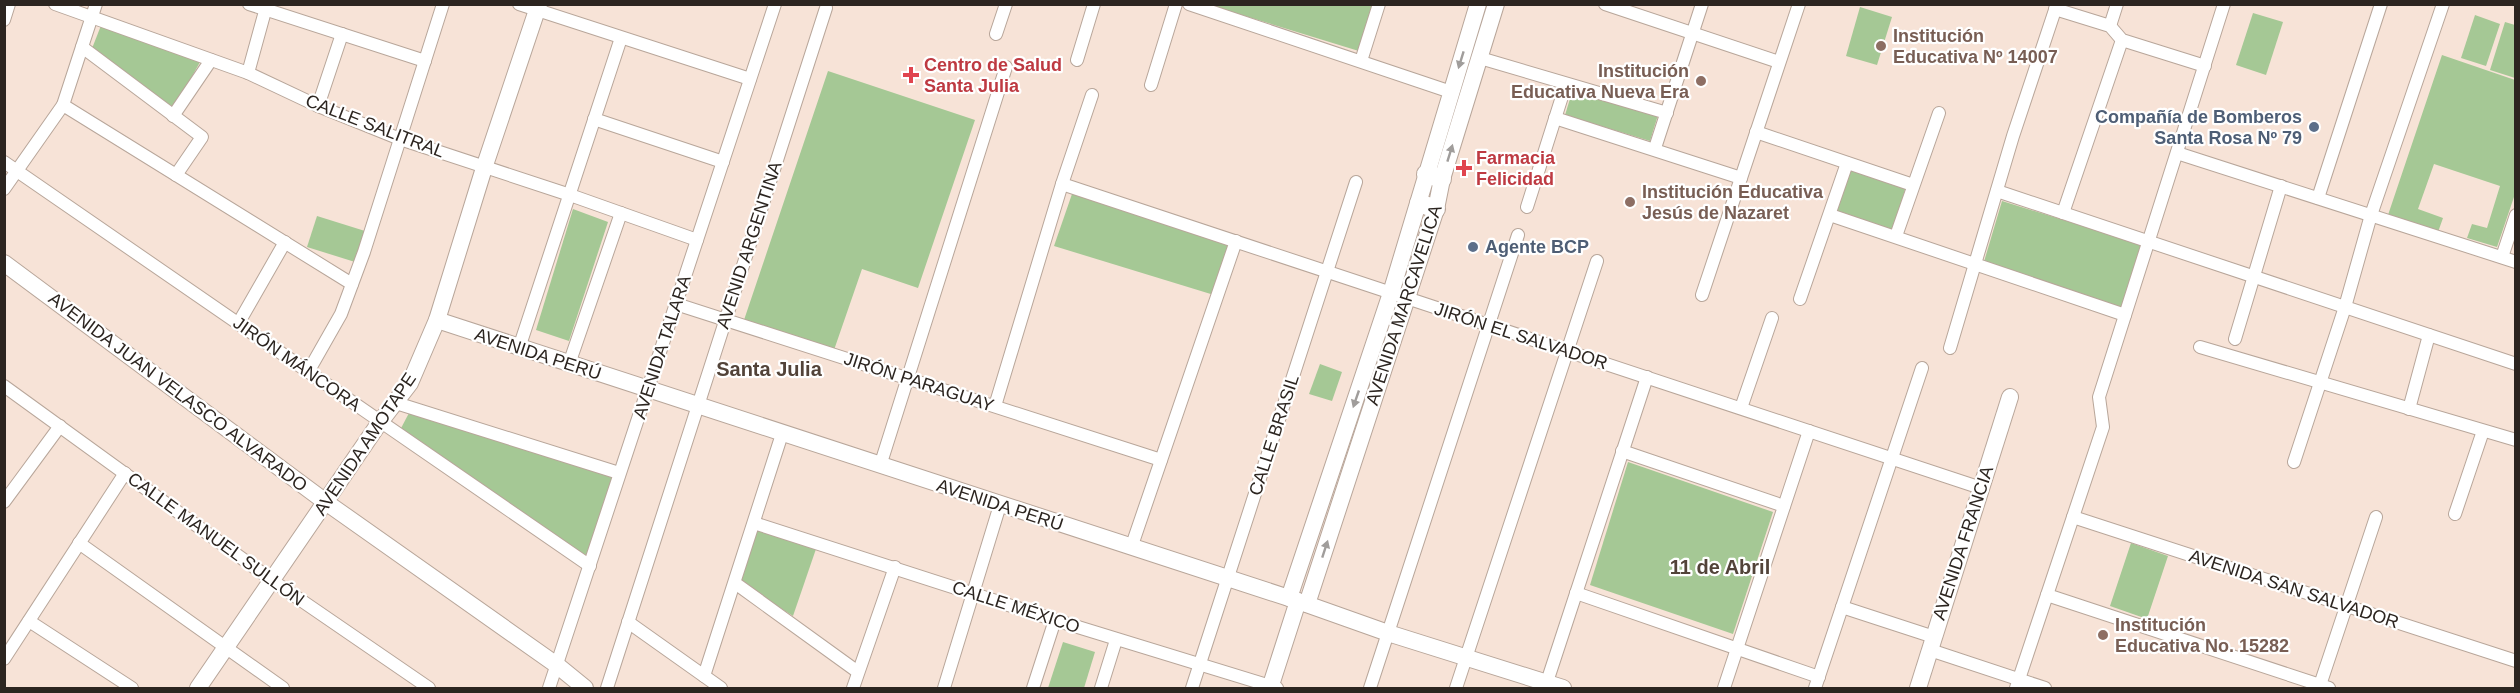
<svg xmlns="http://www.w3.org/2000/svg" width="2520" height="693" viewBox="0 0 2520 693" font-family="Arial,sans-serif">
	<rect width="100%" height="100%" fill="#f7e3d7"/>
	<g fill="#a5c895">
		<path d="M1209,5h168l-15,47z"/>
		<path d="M1860,7l32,10 -15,48 -31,-9z"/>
		<path d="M2253,13l30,9 -17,53 -30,-10z"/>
		<path d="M2475,15l25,9 -14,42 -25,-8z"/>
		<path d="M2505,22l10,3v53l-25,-8z"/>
		<path d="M102,23l98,39 -27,49 -82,-60z"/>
		<path d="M2442,55l73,25v114l-18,53 -30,-9 5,-14 15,4 13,-42 -66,-22 -16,45 25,9 -5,14 -50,-17z"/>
		<path d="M828,71l147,49 -57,168 -56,-19 -28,81 -90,-30z"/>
		<path d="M1573,89l85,26 -8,26 -85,-26z"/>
		<path d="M1851,169l55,17 -12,43 -3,2 -54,-20z"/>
		<path d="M1072,194l158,50 -16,51 -160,-49z"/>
		<path d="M2002,201l139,43 -19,65 -139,-44z"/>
		<path d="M573,209l35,13 -39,119 -33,-11z"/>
		<path d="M317,216l48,15 -10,31 -48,-15z"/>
		<path d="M1320,364l22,8 -10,29 -23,-7z"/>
		<path d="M409,413l205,64 -28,80 -187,-125z"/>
		<path d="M1628,462l145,50 -40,122 -143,-49z"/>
		<path d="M758,526l59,20 -24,70 -54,-34z"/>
		<path d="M2131,543l37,13 -21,63 -37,-13z"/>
		<path d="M1063,642l32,10 -11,36h-36z"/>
	</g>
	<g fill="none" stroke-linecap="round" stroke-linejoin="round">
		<defs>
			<g id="minor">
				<path d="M55,4l193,69 70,33 82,33 170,56 127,45"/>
				<path d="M249,4l176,57"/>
				<path d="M519,4l231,75"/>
				<path d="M1189,4l262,88"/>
				<path d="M1605,4l174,58"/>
				<path d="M2055,9l55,17 12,14 83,26"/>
				<path d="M4,20l5,-16"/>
				<path d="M2110,26l7,-22"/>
				<path d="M996,34l10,-30"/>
				<path d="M82,47l120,90 -26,38"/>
				<path d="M1480,58l187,55"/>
				<path d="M1077,60l17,-56"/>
				<path d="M1361,61l18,-57"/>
				<path d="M248,73l19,-69"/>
				<path d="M1151,85l25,-81"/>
				<path d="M63,105l289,179"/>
				<path d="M318,106l24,-72"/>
				<path d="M173,116l38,-56"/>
				<path d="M1555,118l186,60"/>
				<path d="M594,119l129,43"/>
				<path d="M1756,132l157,53"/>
				<path d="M1655,148l47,-144"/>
				<path d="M2177,153l339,109"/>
				<path d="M4,162l586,404"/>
				<path d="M1062,184l919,304"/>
				<path d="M4,189l59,-84 33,-101"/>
				<path d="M1997,191l519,173"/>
				<path d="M2318,198l63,-194"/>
				<path d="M1527,207l39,-123"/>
				<path d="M2063,213l59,-173"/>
				<path d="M1830,215l295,100"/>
				<path d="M1896,236l43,-123"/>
				<path d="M2502,257l14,-42"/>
				<path d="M1702,295l97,-291"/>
				<path d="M1800,299l47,-136"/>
				<path d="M676,304l485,156"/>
				<path d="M238,324l47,-82"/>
				<path d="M2235,339l46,-153"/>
				<path d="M2200,347l316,93"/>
				<path d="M519,348l102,-310"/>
				<path d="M1950,348l63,-212 44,-132"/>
				<path d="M569,364l52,-151"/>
				<path d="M308,372l33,-58 23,-62 79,-248"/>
				<path d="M4,386l269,195 156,107"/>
				<path d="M396,403l223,70"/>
				<path d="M995,406l67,-222 30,-89"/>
				<path d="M1741,408l31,-90"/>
				<path d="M2409,409l20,-74"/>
				<path d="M1622,451l162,55"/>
				<path d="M2294,462l51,-155 26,-92 72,-211"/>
				<path d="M880,466l126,-399"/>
				<path d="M4,502l56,-76"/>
				<path d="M2455,514l28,-83"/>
				<path d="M2073,517l443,144"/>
				<path d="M754,523l301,97 222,68"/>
				<path d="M79,543l204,145"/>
				<path d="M1131,548l105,-307"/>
				<path d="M735,583l123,89"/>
				<path d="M1576,593l243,84"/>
				<path d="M2047,595l282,93"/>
				<path d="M1842,607l92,30"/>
				<path d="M29,621l103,67"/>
				<path d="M628,622l93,66"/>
				<path d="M1930,650l115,38"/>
				<path d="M4,659l121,-186"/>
				<path d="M704,676l78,-242"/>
				<path d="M549,688l226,-684"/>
				<path d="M607,688l219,-680"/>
				<path d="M853,688l42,-121"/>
				<path d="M944,688l56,-183"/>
				<path d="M1033,688l22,-68"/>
				<path d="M1101,688l15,-48"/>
				<path d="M1192,688l164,-506"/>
				<path d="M1370,688l148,-453"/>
				<path d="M1456,688l141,-427"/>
				<path d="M1545,688l102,-311"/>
				<path d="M1724,688l85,-257"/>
				<path d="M1815,688l107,-320"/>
				<path d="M2016,688l87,-261 -4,-30 125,-393"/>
				<path d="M2319,688l57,-171"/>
			</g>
			<g id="tertiary">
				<path d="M4,263l323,240 231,163 27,22"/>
				<path d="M437,320l858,280 93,33 175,55"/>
				<path d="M1289,598l102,-305 87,-289"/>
				<path d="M1307,604l129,-395 6,-30 54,-175"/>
				<path d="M198,688l182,-266 30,-39 27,-63 47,-152 55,-164"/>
				<path d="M1270,688l28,-87"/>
				<path d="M1918,688l92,-291"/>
			</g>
			<g id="secondary">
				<path d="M1426,174l16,5"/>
				<path d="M1419,203l17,6"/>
			</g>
		</defs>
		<use href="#minor" stroke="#b8a69a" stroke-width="14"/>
		<use href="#tertiary" stroke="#b8a69a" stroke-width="18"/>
		<use href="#secondary" stroke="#b8a69a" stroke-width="20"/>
		<use href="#minor" stroke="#fff" stroke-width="12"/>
		<use href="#tertiary" stroke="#fff" stroke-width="16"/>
		<use href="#secondary" stroke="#fff" stroke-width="18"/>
	</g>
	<defs><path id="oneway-solid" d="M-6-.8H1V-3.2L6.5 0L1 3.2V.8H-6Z" transform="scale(1.5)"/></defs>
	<g fill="#a09d9b">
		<use href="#oneway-solid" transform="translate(1461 60) rotate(107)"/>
		<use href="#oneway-solid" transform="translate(1450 153) rotate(-73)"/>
		<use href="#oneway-solid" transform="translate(1356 399) rotate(109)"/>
		<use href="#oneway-solid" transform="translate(1325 549) rotate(-72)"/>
	</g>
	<g fill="#8d6e63" stroke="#fff" stroke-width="2">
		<circle cx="1881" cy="46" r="6"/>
		<circle cx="1701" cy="81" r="6"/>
		<circle cx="1630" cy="202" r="6"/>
		<circle cx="2103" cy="635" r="6"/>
	</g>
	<g fill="#e0444e" stroke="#fff" stroke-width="2">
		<path d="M908 66h6v6h6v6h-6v6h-6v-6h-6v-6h6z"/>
		<path d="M1461 159h6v6h6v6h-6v6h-6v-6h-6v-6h6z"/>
	</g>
	<g fill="#5c6f8a" stroke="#fff" stroke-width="2">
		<circle cx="2314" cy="127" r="6"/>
		<circle cx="1473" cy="247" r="6"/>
	</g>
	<g text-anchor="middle" stroke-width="4.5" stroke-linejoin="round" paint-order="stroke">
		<g font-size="18" font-weight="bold" fill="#785e54" stroke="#fff" text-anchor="start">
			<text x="1893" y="42">Institución<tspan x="1893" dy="21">Educativa Nº 14007</tspan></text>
			<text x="1689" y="77" text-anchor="end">Institución<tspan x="1689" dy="21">Educativa Nueva Era</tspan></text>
			<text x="1642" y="198">Institución Educativa<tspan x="1642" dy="21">Jesús de Nazaret</tspan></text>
			<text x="2115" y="631">Institución<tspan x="2115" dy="21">Educativa No. 15282</tspan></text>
		</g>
		<g font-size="18" font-weight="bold" fill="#be3a42" stroke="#fff" text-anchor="start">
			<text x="924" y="71">Centro de Salud<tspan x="924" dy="21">Santa Julia</tspan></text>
			<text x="1476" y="164">Farmacia<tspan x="1476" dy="21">Felicidad</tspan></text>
		</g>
		<g font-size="18" font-weight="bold" fill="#4e5e75" stroke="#fff" text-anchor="end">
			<text x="2302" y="123">Compañía de Bomberos<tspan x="2302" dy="21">Santa Rosa Nº 79</tspan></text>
			<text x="1485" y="253" text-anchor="start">Agente BCP</text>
		</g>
		<g font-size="18" fill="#2c2520" stroke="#fff">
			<text transform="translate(375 126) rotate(21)" y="6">CALLE SALITRAL</text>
			<text transform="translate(749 245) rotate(-72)" y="6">AVENID ARGENTINA</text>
			<text transform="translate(1404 305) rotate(-72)" y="6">AVENIDA MARCAVELICA</text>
			<text transform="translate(1521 336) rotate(18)" y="6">JIRÓN EL SALVADOR</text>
			<text transform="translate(662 347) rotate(-72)" y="6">AVENIDA TALARA</text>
			<text transform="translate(538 354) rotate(18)" y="6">AVENIDA PERÚ</text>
			<text transform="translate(297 364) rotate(35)" y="6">JIRÓN MÁNCORA</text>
			<text transform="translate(919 382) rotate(18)" y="6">JIRÓN PARAGUAY</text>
			<text transform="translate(178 392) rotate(37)" y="6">AVENIDA JUAN VELASCO ALVARADO</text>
			<text transform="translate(1274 435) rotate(-72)" y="6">CALLE BRASIL</text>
			<text transform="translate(365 444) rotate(-56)" y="6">AVENIDA AMOTAPE</text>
			<text transform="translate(1000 505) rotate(18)" y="6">AVENIDA PERÚ</text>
			<text transform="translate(216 539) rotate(36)" y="6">CALLE MANUEL SULLÓN</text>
			<text transform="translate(1963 543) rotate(-72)" y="6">AVENIDA FRANCIA</text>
			<text transform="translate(2294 589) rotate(18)" y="6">AVENIDA SAN SALVADOR</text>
			<text transform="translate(1016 607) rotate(18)" y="6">CALLE MÉXICO</text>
		</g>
		<g font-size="20" font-weight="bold" fill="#524339" stroke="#fff">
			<text x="769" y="376">Santa Julia</text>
			<text x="1720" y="574">11 de Abril</text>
		</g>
	</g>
	<rect width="2520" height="693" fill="none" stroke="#2c2520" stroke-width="12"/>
</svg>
